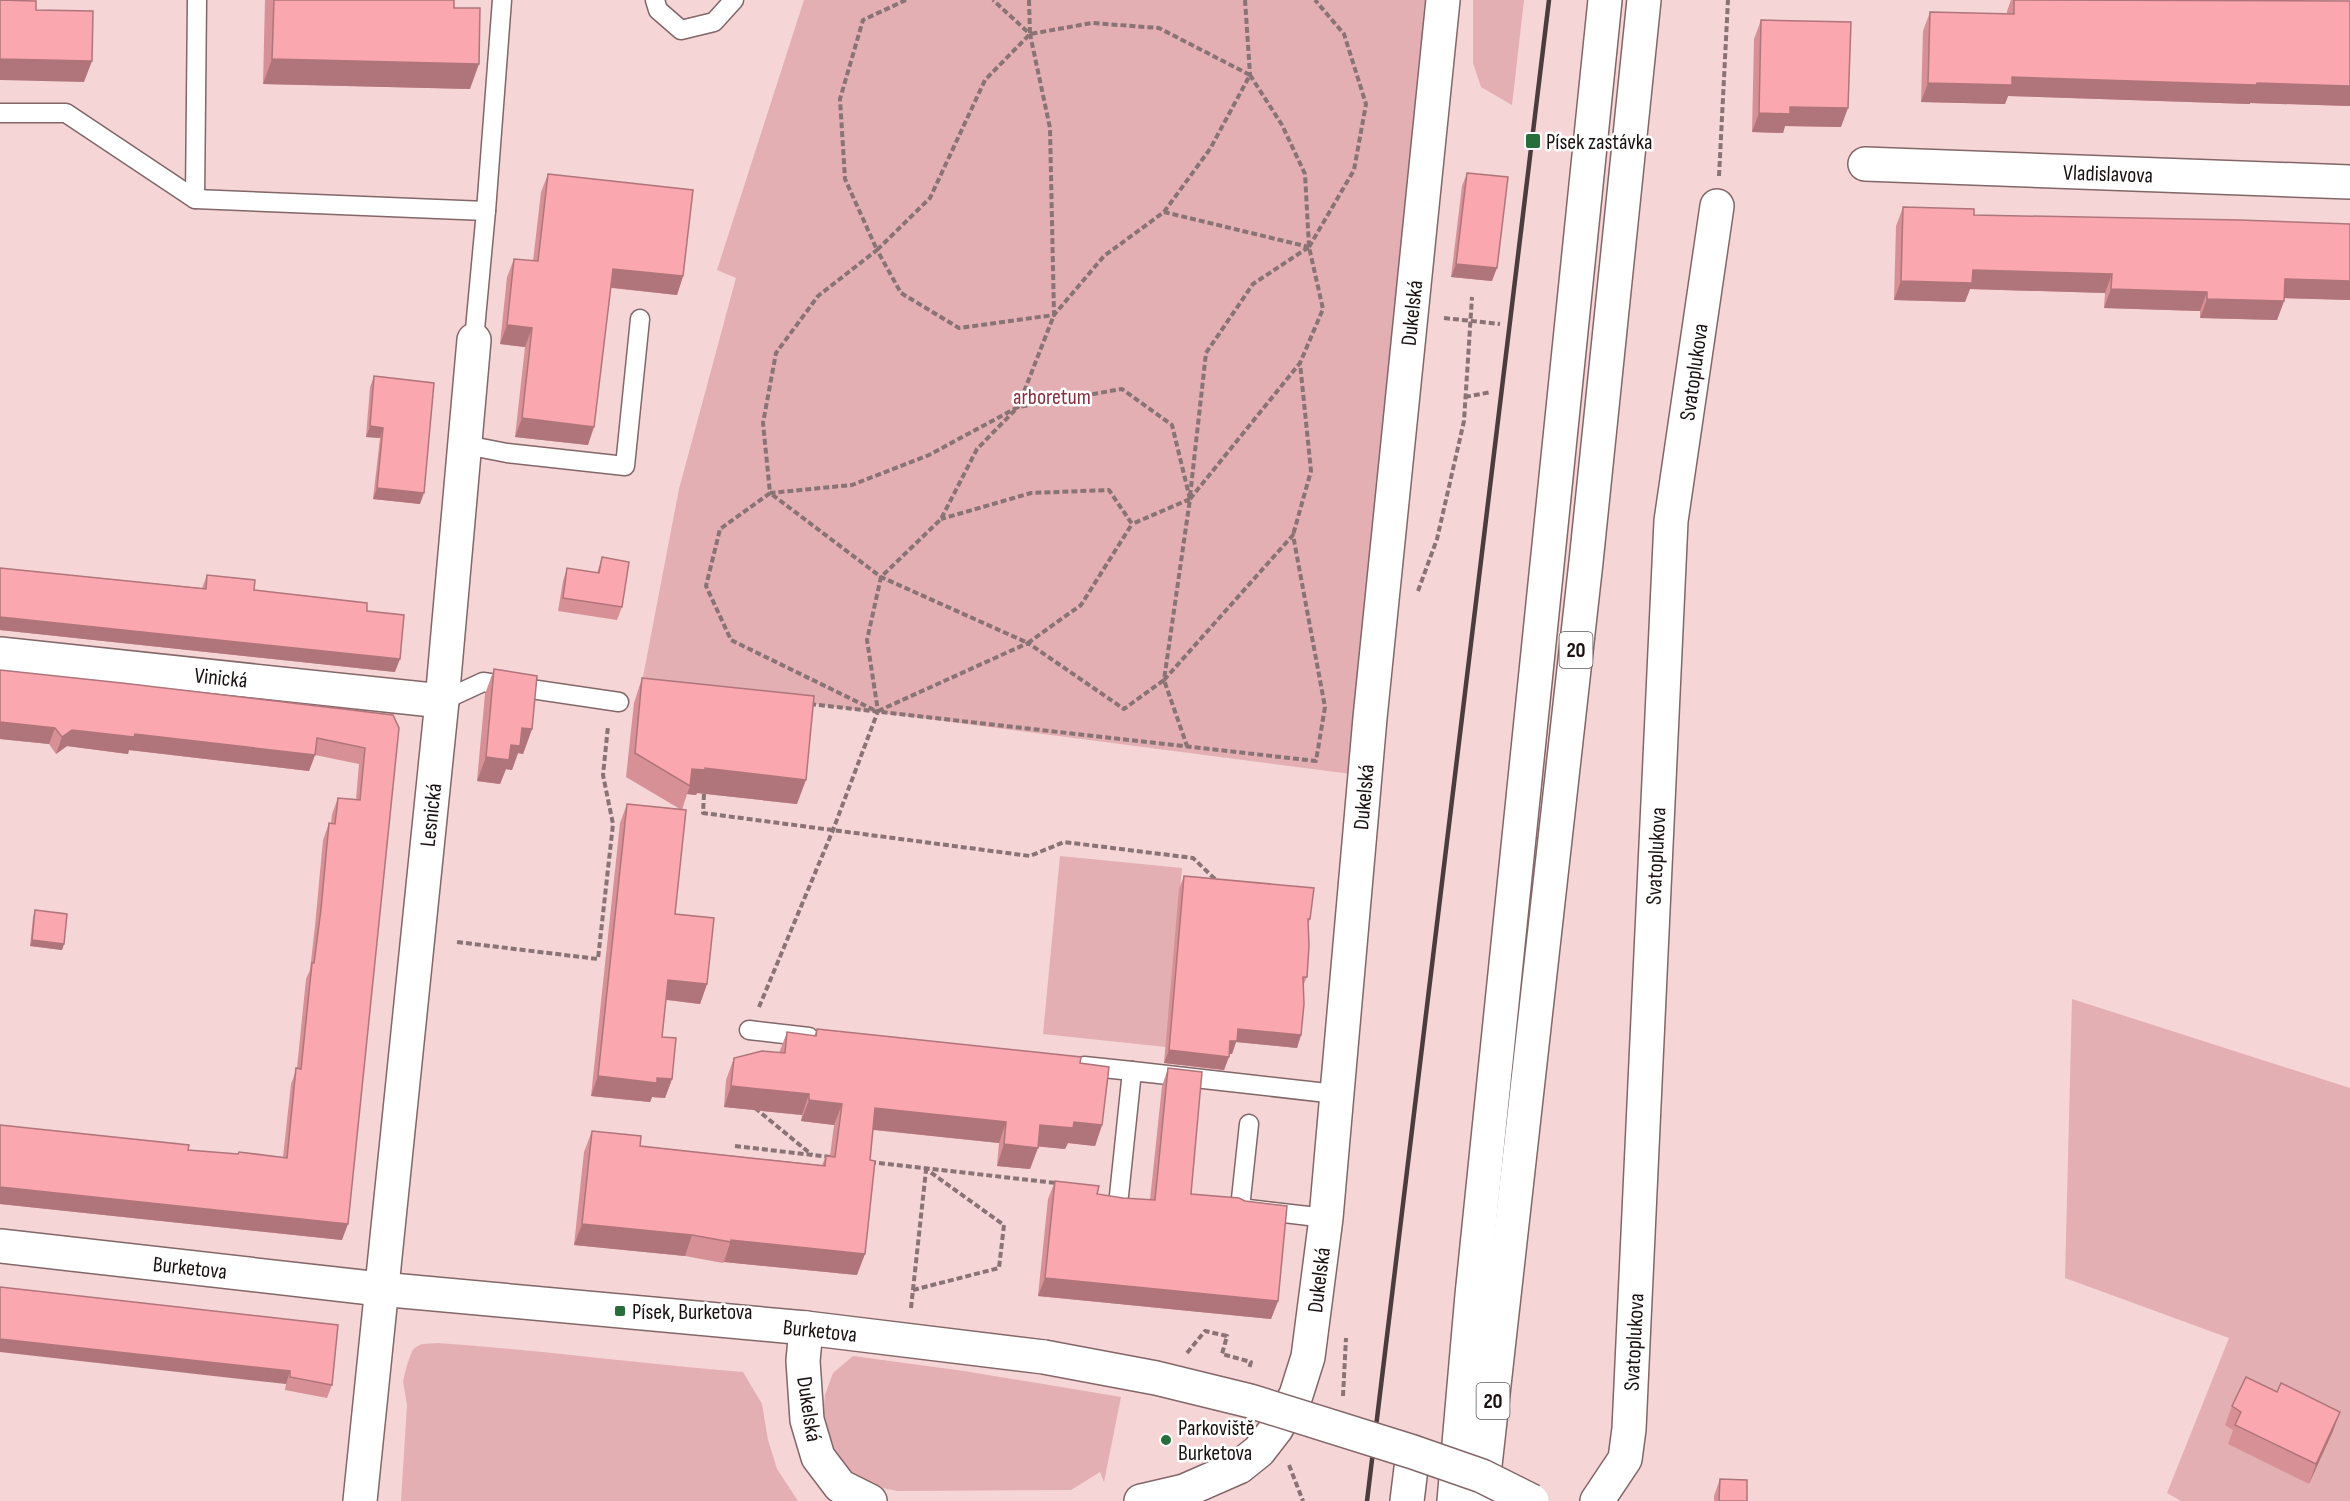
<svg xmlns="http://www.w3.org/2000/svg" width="2350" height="1501" viewBox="0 0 2350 1501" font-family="'Sofia Sans Condensed',sans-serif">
	<rect width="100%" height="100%" fill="#f6d5d7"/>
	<g fill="#e3afb3">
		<path d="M804,0h628l-81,774 -709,-92 37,-193 57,-211 -19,-8z"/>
		<path d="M1473,0h51l-12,105 -31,-18 -8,-24z"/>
		<path d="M1060,856l122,12 -16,179 -123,-13z"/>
		<path d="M2072,999l278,89v413h-169l-14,-8 62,-155 -164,-60z"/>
		<path d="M438,1343c102,7 203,21 305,29l19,32 6,36 9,29 21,32h-397l6,-96 -4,-24 4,-16 5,-14 4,-4 6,-3z"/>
		<path d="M853,1356l111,15 157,26 -17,85 -4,-10 -29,18 -174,1 -33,-7 -28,-26 -14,-36 3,-27 8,-22z"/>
	</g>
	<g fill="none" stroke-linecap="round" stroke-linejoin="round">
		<defs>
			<g id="lane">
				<path d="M655,0l3,10 23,20 33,-8 20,-22"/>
				<path d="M0,113h66l129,86 291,12 -12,129"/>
				<path d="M195,199l2,-199"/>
				<path d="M486,211l16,-211"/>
				<path d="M466,445l41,8 118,13 15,-147"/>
				<path d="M442,701l41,-19 136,20"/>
				<path d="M749,1030l60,7"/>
				<path d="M1084,1066l48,5"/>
				<path d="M1249,1124l-9,84 86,10"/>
				<path d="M1118,1205l14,-134 204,23"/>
			</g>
			<g id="street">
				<path d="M1865,164l485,18"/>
				<path d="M0,654l442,47"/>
				<path d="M806,1328l-3,33 4,59 11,37 22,29 30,15"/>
				<path d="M360,1501l82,-800 32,-361"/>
				<path d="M1141,1501l43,-10 55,-24 20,-16 17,-22 20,-34 12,-38 18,-139 44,-500 73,-718"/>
				<path d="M1597,1501l28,-42 4,-30 42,-908 46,-315"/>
			</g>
			<path id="secondary" d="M0,1246l380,43 426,39 238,29"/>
			<g id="highway">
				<path d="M1407,1501l6,-49"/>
				<path d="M1454,1501l18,-206 133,-1295"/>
				<path d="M1481,1501l105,-939 58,-562"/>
			</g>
		</defs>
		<use href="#lane" stroke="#826668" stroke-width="21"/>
		<use href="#street" stroke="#826668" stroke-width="36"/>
		<use href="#secondary" stroke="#826668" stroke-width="36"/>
		<use href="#highway" stroke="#826668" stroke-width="36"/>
		<g stroke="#897375" stroke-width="4" stroke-dasharray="6 3" stroke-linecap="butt">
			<path d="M906,0l-43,20 -23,79 5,80 32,71 53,-52 55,-118 45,-46 62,-11 67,5 91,47"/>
			<path d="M1029,0l1,33"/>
			<path d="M1245,0l5,74"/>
			<path d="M1719,176l9,-176"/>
			<path d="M1164,212l46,-63 40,-74 32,50 23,49 4,73"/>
			<path d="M1309,247l45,-77 12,-66 -22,-70 -29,-34"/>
			<path d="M1444,318l56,6"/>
			<path d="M1465,397l26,-5"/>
			<path d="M1190,496l16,-143 47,-69 56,-37 14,62 -23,54"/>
			<path d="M1190,499l-18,-74 -50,-36 -104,18 -89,48 -77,30 -82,8 -7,-70 13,-70 42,-57 59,-46 24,43 58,35 95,-13 50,-59 60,-44 145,35"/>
			<path d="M1190,499l110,-136 11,108 -18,64"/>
			<path d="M1418,591l19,-52 27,-118 8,-124"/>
			<path d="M810,704l506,57 9,-54 -32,-172 -129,145 26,-181 -58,25"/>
			<path d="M874,710l-143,-70 -25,-54 14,-57 50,-36 111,84 147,66 53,-38 51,-81 -23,-34 -78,3 -90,26"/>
			<path d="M878,711l150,-68 96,66 40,-29 23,66"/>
			<path d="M704,794l-1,19 327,43 34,-14 129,16 24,23v2"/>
			<path d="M457,942l141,17 15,-135 -10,-49 5,-49"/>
			<path d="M759,1007l74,-177 45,-119 -11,-71 14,-63 60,-58 36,-70 41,-42 36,-92 -4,-187 -20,-94 -37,-34"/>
			<path d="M755,1108l57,47"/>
			<path d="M735,1146l95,11"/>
			<path d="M870,1162l186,21"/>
			<path d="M913,1290l86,-22 5,-43 -78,-56"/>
			<path d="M911,1308l15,-138"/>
			<path d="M1187,1353l18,-22 22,5 -5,18 29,8 -2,7"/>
			<path d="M1343,1396l3,-58"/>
			<path d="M1289,1465l14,36"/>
		</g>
		<use href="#lane" stroke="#fff" stroke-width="18"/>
		<use href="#street" stroke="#fff" stroke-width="33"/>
		<use href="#secondary" stroke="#fff" stroke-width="33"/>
		<use href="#highway" stroke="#fff" stroke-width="33"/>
		<path stroke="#4b3c3d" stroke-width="4.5" d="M1367,1501l182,-1501"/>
		<defs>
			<path id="secondary-bridge" d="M1044,1357l112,21 94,23 163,51 69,24 50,25"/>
		</defs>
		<use href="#secondary-bridge" stroke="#826668" stroke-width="36" stroke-linecap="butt"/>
		<use href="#secondary-bridge" stroke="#fff" stroke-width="33"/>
	</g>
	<g fill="#d79096">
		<path d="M265,0h189v8l16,81 -207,-5z"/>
		<path d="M2011,0l339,1v105l-100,-3v1l-242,-8 -3,8 -84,-2 2,-71 7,-19 77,2v-3z"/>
		<path d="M1761,20l80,107 -56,-1 -2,7 -31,-1 2,-93z"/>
		<path d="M1467,173l25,108 -41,-4 11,-91z"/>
		<path d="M548,174l135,102 -6,19 -66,-7 -23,157 -73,-8 10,-90 -25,-3 7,-67 7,-18 19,2 8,-69z"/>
		<path d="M1903,207l71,8 376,9v76l-66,-2v3l-7,19 -77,-2v-7l-96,-3 1,-15 -135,-4 -5,13 -71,-2 2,-74z"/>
		<path d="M374,376l46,128 -47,-5 7,-61 -14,-1 4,-50z"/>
		<path d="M602,557l20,50 -5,13 -59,-9 5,-30 4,-13 30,5z"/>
		<path d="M0,568l202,20 5,-13 47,15 113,21 28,61 -395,-42z"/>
		<path d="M494,669l38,60 -9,25 -5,-1 -6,17 -6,-1 -6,15 -23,-3 8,-87z"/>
		<path d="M0,670l393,45 -51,525 -342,-36v-79l188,25 50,4 1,-2 44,5 8,-73 6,-16 9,-89 4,-9 5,-44 8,-86 6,-17h2l1,-9 6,-16 18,1 3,-35 -44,-9 -6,16 -180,-21 -1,4 -61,-8 -11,8 -7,-10 -49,-5z"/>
		<path d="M642,678l155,126 -100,-11 -1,2 -9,-1 -5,16 -7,104 32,70 -7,20 -34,-4 -4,37 10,42 -7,19 -13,-1 -2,5 -59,-6 29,-273 7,-19 53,5 -54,-32 8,-74z"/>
		<path d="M1184,876l126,43 -2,5 -1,53 -4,9 -2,49 -4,13 -61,-6 -4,12h-3l-5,16 -60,-7 15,-174z"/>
		<path d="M35,910l29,34 -2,6 -32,-4 3,-29z"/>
		<path d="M817,1029l263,34 22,62 -7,21 -27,-3 -3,6 -27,-3 -8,23 -33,-3 2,-23 -126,-13 -16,145 -133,-13 -1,1 -38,-7 -111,-11 10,-93 8,-21 48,15 182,19 4,-9h4l4,-31 -33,-4 1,-6 -78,-8 2,-27 8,-22 45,-5 8,-21 27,4z"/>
		<path d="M1168,1068l23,126 87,107 -7,18 -233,-23 10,-97 7,-18 42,13 26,4 27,2 12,-114z"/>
		<path d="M0,1287l332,98 -5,13 -42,-8 1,-6z"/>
		<path d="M2232,1406l101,25 -24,53 -81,-40 5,-14 -8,-5z"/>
		<path d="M1720,1479l27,22h-33v-5z"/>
	</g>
	<g fill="#af757a">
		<path d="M0,59l92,2 -8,21 -84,-2z"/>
		<path d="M272,59l207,5 -9,25 -207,-5z"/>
		<path d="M2012,77l338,9v20l-100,-3v1l-242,-8 -3,8 -84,-2 7,-19z"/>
		<path d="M1790,107l58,1 -7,19 -56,-1 -2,7 -31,-1 7,-19z"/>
		<path d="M1456,264l41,4 -5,13 -41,-4z"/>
		<path d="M613,269l70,7 -6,19 -71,-8z"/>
		<path d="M1973,270l139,4 -7,19 -135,-4 -5,13 -71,-2 7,-19z"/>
		<path d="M2285,279l65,2v19l-72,-2z"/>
		<path d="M2111,289l96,3 -7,19 -96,-3z"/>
		<path d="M2207,299l77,2 -7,19 -77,-2z"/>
		<path d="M507,325l25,3 -7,19 -25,-3z"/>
		<path d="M522,418l72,9 -6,18 -73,-8z"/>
		<path d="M370,426l13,2 -3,10 -14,-1z"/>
		<path d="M377,488l47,5 -4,11 -47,-5z"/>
		<path d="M0,617l400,42 -5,13 -395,-42z"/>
		<path d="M0,722l55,6 -6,16 -49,-5z"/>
		<path d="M522,728l10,1 -9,25 -5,-1 -6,17 -6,-1 -6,15 -23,-3 9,-24 25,-12z"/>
		<path d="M72,730l63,4 180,21 -6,16 -180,-21 -1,4 -61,-8 -11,8 6,-17z"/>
		<path d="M705,768l101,12 -9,24 -100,-11 -1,2 -9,-1 3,-8 2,-17z"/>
		<path d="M32,940l32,4 -2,6 -32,-4z"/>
		<path d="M668,980l39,4 -7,20 -39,-5z"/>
		<path d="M1238,1029l63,6 -4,13 -61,-6 -4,12h-7l5,-13z"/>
		<path d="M1169,1050l60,7 -5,13 -60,-7z"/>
		<path d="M598,1076l59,2 15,1 -7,19 -13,-1 -2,5 -59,-6z"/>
		<path d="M731,1086l78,8 -7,21 -78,-8z"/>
		<path d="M809,1100l33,4 -8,21 -33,-4z"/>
		<path d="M875,1108l131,14 -7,21 -132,-14z"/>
		<path d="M1074,1122l28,3 -7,21 -27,-3 -3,6 -32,-3 7,-21z"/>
		<path d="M1004,1144l34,4 -8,21 -33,-3z"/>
		<path d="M0,1187l348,37 -6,16 -342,-36z"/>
		<path d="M582,1224l110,11 -7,21 -111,-11z"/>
		<path d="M731,1240l134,14 -8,21 -133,-13z"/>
		<path d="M1045,1278l233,23 -7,18 -233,-23z"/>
		<path d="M0,1339l290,32 -4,13 -286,-32z"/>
		<path d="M2340,1412l-7,19 -24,53 7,-20z"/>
	</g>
	<g fill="#faa7af" stroke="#af757a" stroke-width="1.5">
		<path d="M0,0l36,1v9l57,1 -1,50 -92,-2z"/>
		<path d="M274,0h180v8h26l-1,56 -207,-5z"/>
		<path d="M2014,0l336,1v85l-93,-3 -1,2 -244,-8v8l-84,-2 2,-71 84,2z"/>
		<path d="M1761,20l90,2 -3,86 -58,-1v7l-31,-1z"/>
		<path d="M1467,173l41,4 -11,91 -41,-4z"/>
		<path d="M548,174l145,16 -10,86 -70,-7 -19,158 -72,-9 10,-90 -25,-3 7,-66 24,2z"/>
		<path d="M1903,207l71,2v6l266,5 110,4v57l-65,-2 -1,22 -77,-2v-7l-96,-3 1,-15 -139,-4 -1,13 -71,-2z"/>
		<path d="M374,376l60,7 -10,110 -47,-5 6,-60 -13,-2z"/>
		<path d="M602,557l27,5 -7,45 -59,-9 4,-30 32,5z"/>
		<path d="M0,568l206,21 1,-14 48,5 -1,10 113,13v8l37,4 -4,44 -400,-42z"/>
		<path d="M494,669l43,7 -5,53 -10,-1 -2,18 -9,-1 -2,15 -23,-3z"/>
		<path d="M0,670l122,13 271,32 6,13 -51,496 -348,-37v-62l189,20 -1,5 50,4 1,-2 48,6 9,-90 5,1 11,-106h2l7,-54 8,-86 6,1 3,-26 22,2 5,-52 -48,-10 -2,17 -180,-21 -1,3 -62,-7 -10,7 -7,-9 -55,-6z"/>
		<path d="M642,678l172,18 -8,84 -101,-12v2l-13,-1 -2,17 -55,-33z"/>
		<path d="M627,804l59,6 -11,104 39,4 -7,66 -39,-4 -6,57 14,1 -4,41 -15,-1v5l-59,-7z"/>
		<path d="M1184,876l130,12 -4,31h-2l1,27 -2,31h-4l1,27 -3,31 -63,-6 -1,12h-7l-1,16 -60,-7z"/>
		<path d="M35,910l32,4 -3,30 -32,-4z"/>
		<path d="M817,1029l264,28 -1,6 29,4 -7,58 -28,-3 -1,6 -33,-3 -2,23 -34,-4 2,-22 -131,-14 -5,52 5,1 -10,93 -134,-14v2l-39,-7 -110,-11 10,-93 49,5 -1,10 185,20 1,-10 9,1 7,-53 -33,-4v-6l-78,-8 3,-28 28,-7 23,2 2,-21 29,4z"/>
		<path d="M1168,1068l34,4 -11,122 48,4 6,3 42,5 -9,95 -233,-23 10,-97 44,5 -2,8 26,4 32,2z"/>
		<path d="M0,1287l338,38 -6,60 -42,-8v-6l-290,-32z"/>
		<path d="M2246,1377l31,15 4,-9 59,29 -24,52 -81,-39 6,-13 -9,-6z"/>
		<path d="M1720,1479l27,1v21h-28z"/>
	</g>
	<g fill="#276e3b" stroke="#fff" stroke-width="2">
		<rect x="1525" y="133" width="16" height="16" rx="3"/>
		<rect x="614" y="1305" width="12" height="12" rx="3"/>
		<circle cx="1166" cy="1440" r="6"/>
	</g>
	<g text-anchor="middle" stroke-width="5" stroke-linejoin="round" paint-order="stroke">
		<g fill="#fff" stroke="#5f5859" stroke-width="1.5">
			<rect x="1559.5" y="632" width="33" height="36" rx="4.5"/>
			<rect x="1476.5" y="1383" width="33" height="36" rx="4.5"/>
		</g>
		<g font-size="21" font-weight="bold" fill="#1b1112">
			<text x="1576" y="657">20</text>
			<text x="1493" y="1408">20</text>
		</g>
		<g font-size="22" fill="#1b1112" stroke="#fff" text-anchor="start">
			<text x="1546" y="149">Písek zastávka</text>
			<text x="632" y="1319">Písek, Burketova</text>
			<text x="1178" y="1435">Parkoviště<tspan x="1178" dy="25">Burketova</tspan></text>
		</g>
		<g font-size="22" fill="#1b1112" stroke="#fff">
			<text transform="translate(2108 173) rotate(2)" y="8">Vladislavova</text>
			<text transform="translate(1411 313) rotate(-84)" y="8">Dukelská</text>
			<text transform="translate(1693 372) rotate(-82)" y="8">Svatoplukova</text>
			<text transform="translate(221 677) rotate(6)" y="8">Vinická</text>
			<text transform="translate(1363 797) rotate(-85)" y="8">Dukelská</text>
			<text transform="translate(430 815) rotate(-84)" y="8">Lesnická</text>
			<text transform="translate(1655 856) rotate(-87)" y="8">Svatoplukova</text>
			<text transform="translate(190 1267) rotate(6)" y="8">Burketova</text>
			<text transform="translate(1318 1280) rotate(-83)" y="8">Dukelská</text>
			<text transform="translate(820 1330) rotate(6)" y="8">Burketova</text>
			<text transform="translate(1633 1342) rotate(-87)" y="8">Svatoplukova</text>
			<text transform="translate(810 1409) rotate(81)" y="8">Dukelská</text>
		</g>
		<g font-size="22" fill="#8c2d3f" stroke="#fff">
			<text x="1052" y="404">arboretum</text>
		</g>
	</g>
</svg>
